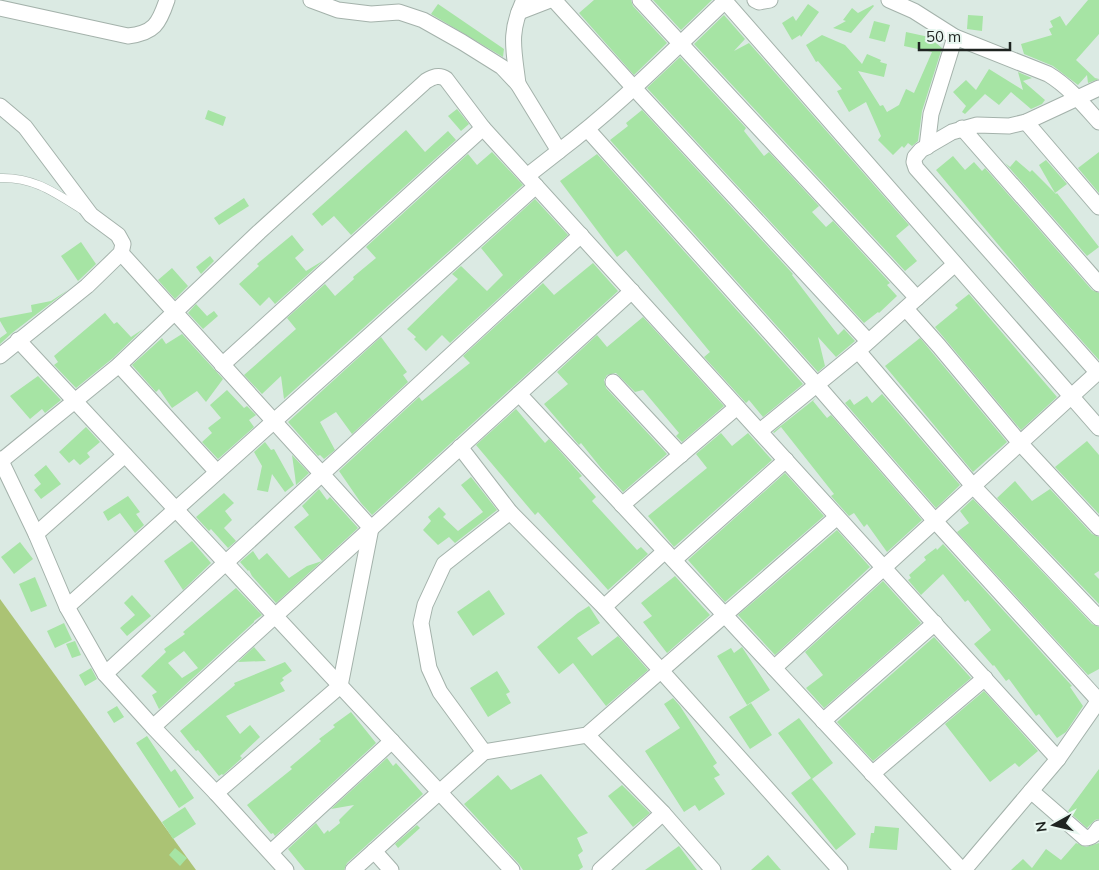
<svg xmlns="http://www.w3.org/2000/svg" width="1099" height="870" viewBox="0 0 1099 870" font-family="Mulish,sans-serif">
	<rect width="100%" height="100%" fill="#dbeae3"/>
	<path fill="#abc374" d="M0,599l196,271h-196z"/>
	<g fill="#a6e4a4" fill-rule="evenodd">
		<path d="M594,0h37l2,6 34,37 -33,32 -55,-62z"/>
		<path d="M653,0h59l-31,30z"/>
		<path d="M1088,0h11v34l-23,26 19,18 4,1 -11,4 -1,-8 -9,10 -25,-19 -29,-12 -3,-10 31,-9 -3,-6 4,-2 -3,-6 10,-5 6,10z"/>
		<path d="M438,4l66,45 -1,8 -72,-43z"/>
		<path d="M808,4l11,8 -18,25 -1,-2 -8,5 -10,-17 11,-7 3,5z"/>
		<path d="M873,5l1,1 -23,27 -18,-5 13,-7 -3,-1 9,-12 6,5z"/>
		<path d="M724,15l21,24 -11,12 15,-8 160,182 -13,11 21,25 -12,10 -211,-227z"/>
		<path d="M968,15l15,1 -1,15 -15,-2z"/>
		<path d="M874,21l16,4 -5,17 -16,-4z"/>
		<path d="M906,32l23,5 13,11 -20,63 -4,30 -6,5 -4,-3 -4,5 -2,-2 -9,9 -15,-15 3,-4 -15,-34 -17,10 -12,-21 5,-2 -24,-28 -2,1 -10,-17 16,-10 23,10 17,19 5,-10 14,6 -1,2 7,2 -3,13 -26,-6 22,35 3,-1 4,7 12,-7 7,-16 8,4 18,-41 -28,-6z"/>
		<path d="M680,57l66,71 -2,3 20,25 5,-4 50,54 -7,6 14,15 7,-6 57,62 -3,2 10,11 -18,17 -1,-1 -14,11 -217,-235z"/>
		<path d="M989,69l34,21 -5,-18 14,6 -9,3 22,19 -3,4 -11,5 -20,-17 -12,13 -14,-11 -20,20 -3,-2 4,-6 -13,-14 13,-12 10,10z"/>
		<path d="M457,109l12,15 -8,7 -13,-15z"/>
		<path d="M208,110l18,7 -3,9 -18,-7z"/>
		<path d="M642,110l151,164 -1,1 46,60 6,-6 11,12 -19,16 -18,-20 7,29 -7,6 -208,-232 18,-14 -2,-3z"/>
		<path d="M406,130l19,22 23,-21 8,9 -105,95 -17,-19 -12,10 -10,-12z"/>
		<path d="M492,152l31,33 -239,214 -3,-23 -19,18 -18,-19 52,-46 -9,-11 38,-34 10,12 19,-17 -1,-2 23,-19 -10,-11 102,-93 9,11z"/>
		<path d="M1099,152v41l-21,-25z"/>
		<path d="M597,154l206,230 -40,33 -14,-17 -3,3 -42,-46 6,-5 -84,-102 -9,7 -57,-76z"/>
		<path d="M953,156l12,14 9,-8 8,9 3,-3 107,122 7,3v67l-68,-76 -95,-114z"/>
		<path d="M1016,160l14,12 2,-2 24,24 1,-1 42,54 -12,9 -82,-93 5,4z"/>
		<path d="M1046,160l21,24 -12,9 -16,-28z"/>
		<path d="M244,198l5,8 -30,19 -5,-7z"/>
		<path d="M535,199l33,36 -118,108 -8,-8 -16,16 -12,-12 2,-2 -9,-8 51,-50 -6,-5 9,-8 26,25 16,-16 -22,-27z"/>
		<path d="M292,235l12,15 -9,8 11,13 18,-11 -49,44 -6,-7 -9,9 -21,-22 20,-18 -2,-2z"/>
		<path d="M81,242l15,22 -18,17 -17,-25z"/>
		<path d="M210,256l4,5 -13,13 -5,-7z"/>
		<path d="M593,263l25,28 -246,224 -11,-12 -22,-32 80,-74 3,4 48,-38 -7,-7 80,-73 11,12z"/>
		<path d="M172,268l16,18 2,-2 -15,15 -17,-19z"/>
		<path d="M68,290l-56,43 -12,11v-6l7,-5 -7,-12v-3l32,-6 -1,-7 20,-4z"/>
		<path d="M969,294l88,103 -36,33 -86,-103 23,-19 -3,-3z"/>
		<path d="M196,304l11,12 7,-5 4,5 -15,13 -15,-16z"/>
		<path d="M105,313l9,11 3,-2 14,15 12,-8 -30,29 -37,30 -22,-23 4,-3 -4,-6z"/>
		<path d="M643,317l81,89 -42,36 -6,-6 3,-3 -36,-43 -8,2 -19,-19 -9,2 -3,5 2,8 61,66 -44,38 -22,-24 -20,-25 -2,2 -35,-41 24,-20 -11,-12 40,-37 10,12z"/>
		<path d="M182,334l41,45 -17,23 -9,-11 -25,17 -13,-19 -3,3 -24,-27 30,-27 4,6z"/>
		<path d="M381,337l26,35 -4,3 5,7 -56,52 -16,-22 -16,10 15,28 -11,9 -4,-4 -2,1 -30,-34z"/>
		<path d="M920,338l87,104 -34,30 -88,-106z"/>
		<path d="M38,376l23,24 -16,13 -3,-4 -12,10 -20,-23z"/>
		<path d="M227,390l17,18 3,-2 9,9 -7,5 5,7 -36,32 -16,-17 10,-9 -4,-5 13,-10 -11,-13z"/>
		<path d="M882,394l78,91 -24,23 -91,-105 5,-4 4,6 13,-9 5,7z"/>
		<path d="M816,398l-3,3 14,17 4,-3 91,105 -35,32 -20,-28 -3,3 -10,-14 -5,3 -18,-20 3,-2 -53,-67 -7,6 -1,-1z"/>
		<path d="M516,409l29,34 4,-4 33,37 -3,2 17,19 -4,4 45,49 4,-3 7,7 -40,36 -70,-78 -3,3 -59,-70z"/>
		<path d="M86,427l14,15 -13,11 3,4 -10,8 -6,-6 -5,4 -10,-11z"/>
		<path d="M721,433l11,13 16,-13 24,27 -98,87 -26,-31 59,-48 -11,-14z"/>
		<path d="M1087,441l12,14v59l-44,-47z"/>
		<path d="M265,442l6,8 3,-1 20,36 -9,7 -13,-18 -4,18 -11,-2 5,-24 -8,-14z"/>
		<path d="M292,455l17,18 -13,12 -1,-9z"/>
		<path d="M46,465l15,19 -20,15 -7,-9 7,-6 -7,-9z"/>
		<path d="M785,473l39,43 -99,86 -37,-42z"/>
		<path d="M471,477l26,33 -42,33 -6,-6 -11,8 -15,-15 8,-9 -3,-4 11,-10 7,7 -3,3 15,14 25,-19 -22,-27z"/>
		<path d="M1015,481l17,20 18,-12 42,45 7,3v34l-5,3 5,5v25l-102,-106z"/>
		<path d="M319,489l8,11 3,-3 28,31 -36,33 -28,-34 15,-12 -7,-9z"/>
		<path d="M224,493l10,10 -9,8 7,9 -8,8 12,13 -8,7 -17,-19 -2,2 -13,-14z"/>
		<path d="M128,496l12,16 -4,2 8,11 -9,8 -15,-20 -12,8 -5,-9z"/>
		<path d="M973,499l119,125 7,3v42l-11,6 -131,-143 12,-9 -9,-12z"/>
		<path d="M837,530l33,37 -95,88 -37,-40z"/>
		<path d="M192,541l19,22 -28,27 -19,-29z"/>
		<path d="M20,542l13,17 -19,15 -13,-17z"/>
		<path d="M943,544l129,142 -2,1 13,19 -17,26 -9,6 -18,-24 -3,2 -27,-37 -3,2 -12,-16 -1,1 -19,-22 17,-14 -23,-30 -3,2 -22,-28 -22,21 -13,-15 3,-2 -2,-3 17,-15 -2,-3 12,-9 1,2z"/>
		<path d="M253,551l6,9 8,-7 22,25 18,-12 15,-5 -46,42 -24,-27 -3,-6 -1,1 -8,-9z"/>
		<path d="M675,576l35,39 -43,38 -24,-31 9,-6 -11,-13z"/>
		<path d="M35,577l12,29 -16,6 -12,-28z"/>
		<path d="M883,581l38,42 -97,85 -18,-20 17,-13 -18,-23z"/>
		<path d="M236,588l26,27 -8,6v1l-95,87 -7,-14 5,-3 -16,-16 25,-24 -2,-3 21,-15 -2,-2zM184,651l14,17 -16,10 -14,-15z"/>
		<path d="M489,590l16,24 -32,22 -16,-24z"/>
		<path d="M132,595l19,21 -24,20 -7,-8 15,-13 -11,-12z"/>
		<path d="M589,606l11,17 -23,15 15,18 26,-20 30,34 -42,36 -33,-43 -14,11 -22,-27 41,-34z"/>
		<path d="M64,623l8,17 -17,8 -8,-17z"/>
		<path d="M934,637l37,41 -98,83 -36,-39z"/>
		<path d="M75,641l6,14 -9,3 -6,-14z"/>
		<path d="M254,647l12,14 -28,1z"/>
		<path d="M742,647l28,43 -23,15 -30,-49 14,-8 3,5z"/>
		<path d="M285,662l7,9 -10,7 2,2 -4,3 5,8 -59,25 14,18 10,-9 10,12 -20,19 2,2 -19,17 -1,-1 -3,2 -21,-26 -2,1 -16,-20 55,-46 -1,-2z"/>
		<path d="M91,668l6,11 -12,7 -6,-11z"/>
		<path d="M497,671l13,21 -4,2 5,9 -23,14 -18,-29z"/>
		<path d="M984,691l54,60 -19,16 -4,-4 -25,19 -45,-58z"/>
		<path d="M673,698l7,8 37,57 -4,3 7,9 -6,3 11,16 -26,17 -4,-6 -11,7 -39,-61 35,-23 -16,-24z"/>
		<path d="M751,703l21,32 -22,14 -21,-32z"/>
		<path d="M117,706l7,11 -10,6 -7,-11z"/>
		<path d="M351,712l25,31 -101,93 -2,-3 -2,1 -24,-29 45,-36 -2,-2 31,-26 -2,-2 16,-12 -2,-2z"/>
		<path d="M799,718l34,45 -21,16 44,55 -20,16 -45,-57 20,-15 -33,-45z"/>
		<path d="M147,736l24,36 4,-3 19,29 -15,10 -43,-65z"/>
		<path d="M387,758l6,8 3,-3 27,31 -76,69 -3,7h-39l-17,-21 28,-26 8,11 4,-4 1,2 11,-9 -1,-3 15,-15 -23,4z"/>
		<path d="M1099,769v50l-4,1 -8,8 -19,-17z"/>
		<path d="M541,774l47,59 -11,5 6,13 -5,4 5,12 -4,3h-56l-4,-6 -55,-60 34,-29 13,15z"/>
		<path d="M622,785l28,28 -17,14 -25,-31z"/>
		<path d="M185,807l11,17 -23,15 -11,-17z"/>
		<path d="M417,825l3,3 -22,20 -3,-4z"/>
		<path d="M875,826l24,2 -2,22 -28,-2 2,-15h3z"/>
		<path d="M1076,843l10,4 13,-4v27h-88l12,-11 9,9 14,-19 15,11z"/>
		<path d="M679,846l18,24h-52z"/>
		<path d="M175,848l12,10 -7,8 -11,-11z"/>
		<path d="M768,855l13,15h-30z"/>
	</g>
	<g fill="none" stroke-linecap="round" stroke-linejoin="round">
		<defs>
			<path id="lane" d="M0,178c33,-1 54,14 81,31"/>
			<g id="street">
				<path d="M311,0l27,10 33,4 28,-2 24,8 39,22 40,25 16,17 41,67 -32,25"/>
				<path d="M554,0l80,88 234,253"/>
				<path d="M640,0l277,298"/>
				<path d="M724,0l375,428"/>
				<path d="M755,0l4,2 11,-2"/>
				<path d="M889,0l25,11 41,26 93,37c20,12 35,30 51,48"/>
				<path d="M0,8l128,28c26,-3 31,-12 39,-36"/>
				<path d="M519,12l31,-12"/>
				<path d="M518,84c-4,-34 -10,-51 6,-84"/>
				<path d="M0,106l25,21 66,88 27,20 5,9 -2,9 -34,33 -87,70"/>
				<path d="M1026,122l73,85"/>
				<path d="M962,128l137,156"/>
				<path d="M588,130l228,254 119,137 164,180"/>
				<path d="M927,147l4,-33 24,-77"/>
				<path d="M559,151c60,-45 112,-99 166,-150"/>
				<path d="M121,253l250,275 -31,158 -124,107"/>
				<path d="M906,309l33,37 81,97 79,85"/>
				<path d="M18,340l494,530"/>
				<path d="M858,351l115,135 126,132"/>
				<path d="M119,365l98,107"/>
				<path d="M222,365l261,-237"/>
				<path d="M1098,373l-182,-205 -2,-6 1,-5 6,-7 31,-18 25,-7 32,1 17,-4 73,-34"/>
				<path d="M613,382l68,73"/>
				<path d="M519,394l443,476"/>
				<path d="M760,431l98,-80 97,-87"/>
				<path d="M460,447l50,65 94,95 236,263"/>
				<path d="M0,459l36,75 31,73 38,67 48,53 63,66 70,77"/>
				<path d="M1,461l118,-96 140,-133 167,-151c7,-4 13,-7 20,-2l37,49 575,631"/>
				<path d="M622,505l115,-98"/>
				<path d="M36,534l89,-79"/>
				<path d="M674,560l112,-100"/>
				<path d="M67,607l469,-421"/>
				<path d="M604,607l61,-56"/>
				<path d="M774,668l325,-297"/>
				<path d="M105,674l476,-439"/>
				<path d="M823,721l112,-98"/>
				<path d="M153,727l479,-436"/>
				<path d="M587,735l76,78 50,57"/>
				<path d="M484,752l-44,-60 -11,-24 -8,-45 4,-18 19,-41 66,-52"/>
				<path d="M872,774l113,-96"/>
				<path d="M1031,791l54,47c7,0 10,-4 14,-10"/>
				<path d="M374,851l17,19"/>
				<path d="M271,852l121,-111"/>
				<path d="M353,870l131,-118 103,-17 250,-218"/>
				<path d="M600,870l63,-57"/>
				<path d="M964,870l94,-111 41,-59"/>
			</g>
		</defs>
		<use href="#lane" stroke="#a4b2ab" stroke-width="9"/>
		<use href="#street" stroke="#a4b2ab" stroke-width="17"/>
		<use href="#lane" stroke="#fff" stroke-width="8"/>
		<use href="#street" stroke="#fff" stroke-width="15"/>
	</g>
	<g transform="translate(1054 825) rotate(262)" stroke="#e8f7f0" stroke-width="4" paint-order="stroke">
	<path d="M0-4L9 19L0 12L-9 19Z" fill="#1f2421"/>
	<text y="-8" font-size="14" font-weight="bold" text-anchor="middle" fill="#1f2421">N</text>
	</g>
	<path d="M919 42v8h91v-8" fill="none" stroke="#1f2421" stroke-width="2.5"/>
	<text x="926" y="42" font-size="15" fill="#1f2421" stroke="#e8f7f0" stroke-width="4" paint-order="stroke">50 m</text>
</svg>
